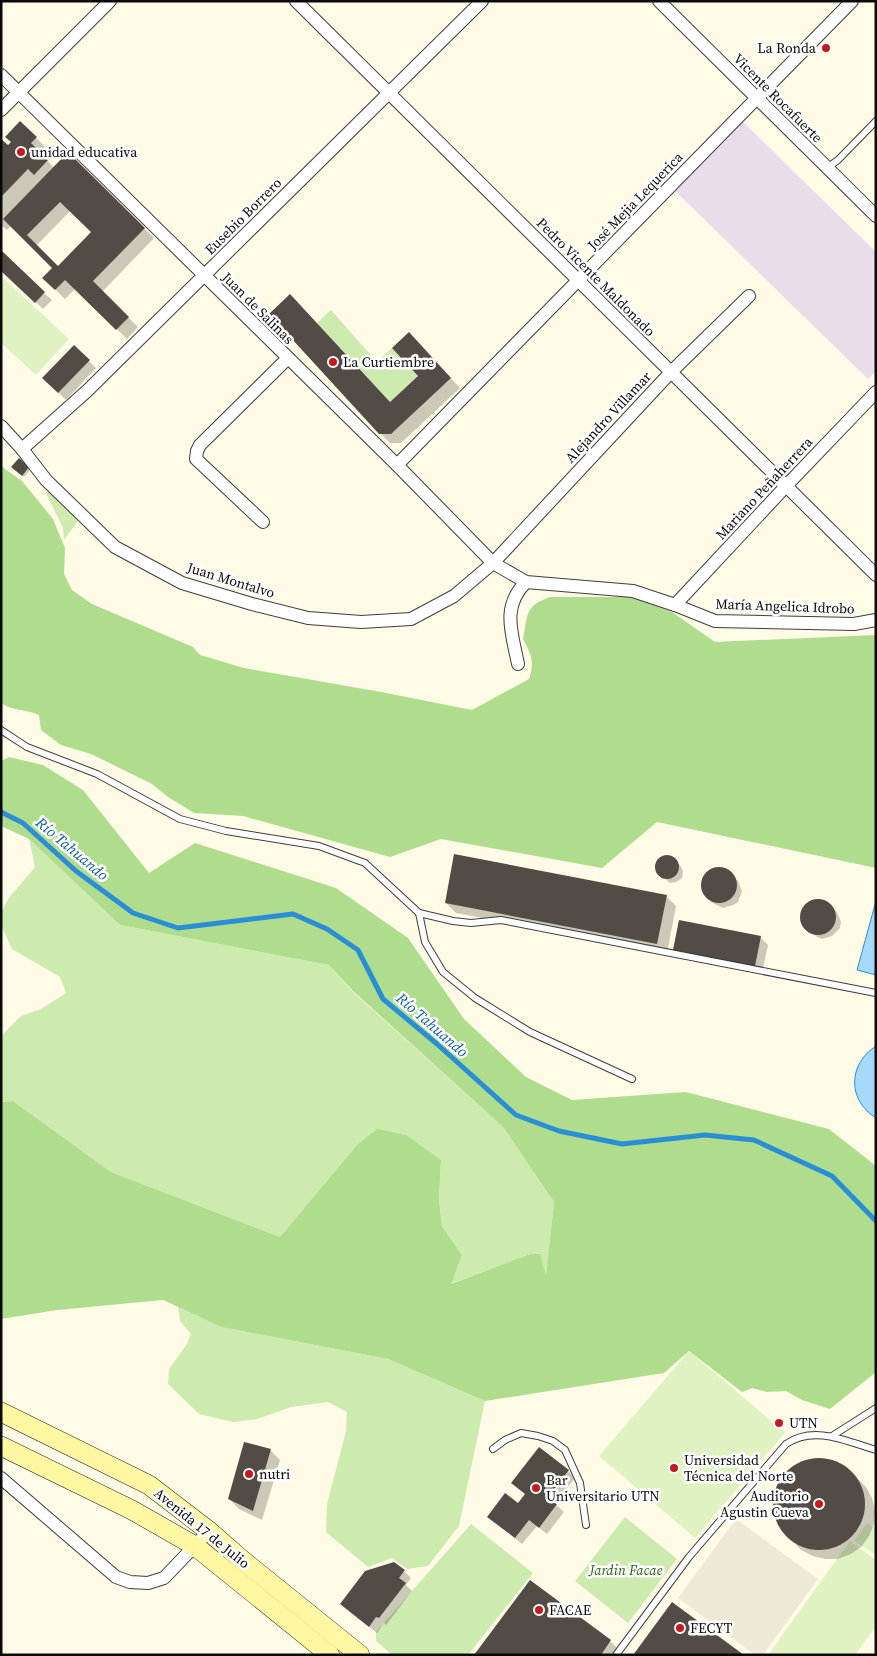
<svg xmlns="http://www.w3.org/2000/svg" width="877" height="1656" viewBox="0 0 877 1656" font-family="'Source Serif 4',serif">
	<rect width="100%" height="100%" fill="#fffbe7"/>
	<path fill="#e9ddea" d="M740,119l136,133v119l-8,8 -196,-191z"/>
	<g fill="#cdebaf">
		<path d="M331,310l46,52 15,-14 26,28 -28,26 -73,-79z"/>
		<path d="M48,490l32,28 -16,22 -1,-12 -17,-35z"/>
		<path d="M29,839l91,86 209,40 23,26 152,137 50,74 -8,76 -16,-24 -80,30 12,-29 -20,-29 -3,-26 2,-40 -85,-14 -76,91 -169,-65 -98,-71 -12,1v-66l20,-20 20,-7 25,-16 -6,-16 -48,-28 -11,-24v-12l7,-14 27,-32z"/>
		<path d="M178,1307l43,20 167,32 97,42 -26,125 -31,40 -21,3 -15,-11 -24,9 -42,-35 1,-28 19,-73 1,-19 -19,-10 -37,5 -34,12 -24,3 -34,-8 -31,-30 1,-15 18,-25 4,-10 -11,-13z"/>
		<path d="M625,1517l52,42 -49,64 -53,-42z"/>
		<path d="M471,1524l62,49 -65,82h-76l-16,-14v-9z"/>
	</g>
	<g fill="#afdd8d">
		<path d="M1,466l21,15 31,38 12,29 -1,26 8,16 20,14 101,43 7,8 44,13 137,24 91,18 57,-31c6,-17 2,-25 -6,-40 5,-24 1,-33 27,-42h84l38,15 43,30 161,-7v233l-219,-46 -55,46 -161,-29 -51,18 -147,-41 -49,-3 -26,-16 -16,-13 -61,-30 -30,-9 -20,-15 -2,-15c-13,-6 -27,-4 -38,-12z"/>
		<path d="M9,757l34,8 40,25 66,83 46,-30 141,45 72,50 56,81 62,58 46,23 114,-8 143,37 47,37v206l-46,37 -28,-9 -16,-9 -19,1 -15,-4 -10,4 -53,-41 -25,22 -179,28 -97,-42 -167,-32 -58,-27 -106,10 -56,9v-217l12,-1 98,71 169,65 76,-91 21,-17 29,6 35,25 -2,40 3,26 20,29 -11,29 79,-30h10l6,22 8,-74 -50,-74 -152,-138 -23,-25 -209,-40 -91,-86 -28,-13v-65z"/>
	</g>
	<g fill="#e0f2c1">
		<path d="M1,276l68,63 -33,36 -35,-32z"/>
		<path d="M689,1351l96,82 -90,105 -96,-82z"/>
		<path d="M867,1523l9,6v26l-22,-14z"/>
		<path d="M850,1541l26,19v66l-21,29h-87z"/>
	</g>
	<path fill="#eee8d7" d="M736,1519l82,60 -55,76h-8l-77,-57z"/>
	<g fill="#a7dafa" stroke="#2a8ed6">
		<path d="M876,901v74l-19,-5z"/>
		<path d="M876,1046v72c-29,-18 -28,-54 0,-72z"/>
	</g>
	<g fill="#0003" fill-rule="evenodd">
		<path d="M20,123l31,29 -6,6 9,10 14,-14 86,84 -52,54 36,35 -11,12 -52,-50 -10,10 -21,-21 10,-10 -43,-42 -4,4 -6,-5v-85l7,7 4,-5zM70,211l22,21 -34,36 -22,-22z"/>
		<path d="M1,270l43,23 8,7 -9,9z"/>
		<path d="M419,344l41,44 -59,55h-11l-10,-10 10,-30 30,-27z"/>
		<path d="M74,347l22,21 -30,32 -22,-22z"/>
		<path d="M19,460l11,10 -6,7 -11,-10z"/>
		<path d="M672,858l8,7 3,6 -1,7 -6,4 -6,1 -11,-9 -1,-10 4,-5z"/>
		<path d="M724,869l14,12 4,10 -4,11 -5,3 -10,3 -10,-5 -5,-5 -5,-10 2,-11 3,-4 5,-3z"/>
		<path d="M666,896l10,10 -9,47 -211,-40 -10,-10z"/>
		<path d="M812,901h11l14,11 4,10 -1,6 -8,8 -10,3 -5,-2 -14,-13 -1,-5 2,-11z"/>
		<path d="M760,937l8,8 -6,28 -80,-16 -8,-7z"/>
		<path d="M270,1450l10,10 -18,60 -23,-11 -10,-10z"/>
		<path d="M822,1459l13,2 11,6 20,20 6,11 3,13 -1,13 -5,12 -8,11 -10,7 -13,5h-13l-12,-3 -12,-6 -17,-18 -7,-11 -3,-13 1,-13 4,-12 8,-11 10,-8 12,-4z"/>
		<path d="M568,1471l7,7 -20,26 9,8 -17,22 -10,-8 -15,18 -34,-28 30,-12 8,-10 -13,-11z"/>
		<path d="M404,1571l7,7 -5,7 6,6 -26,34 -2,-2 -7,10 -36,-29z"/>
		<path d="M530,1582l80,59 14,14h-149z"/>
	</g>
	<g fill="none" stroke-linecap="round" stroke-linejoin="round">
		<path stroke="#2a8ed6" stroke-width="5" d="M1,812l22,11 53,48 57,42 45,15 115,-14 34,15 31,21 25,49 54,45 79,71 43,16 63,13 83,-9 49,5 78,36 44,45"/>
	</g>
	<g fill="#534b46" fill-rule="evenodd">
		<path d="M20,121l17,16 -6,6 17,17 -14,15 -6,-6 -27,28v-58l7,6 3,-3 -6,-5z"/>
		<path d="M68,152l77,76 -52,53 36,36 -13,13 -51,-50 -10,10 -13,-12 10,-10 -49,-49zM60,202l31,30 -33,34 -31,-31z"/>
		<path d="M1,250l44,42 -10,11 -34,-32z"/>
		<path d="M290,294l100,108 28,-26 -26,-28 17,-16 42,46 -60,56h-12l-110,-120z"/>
		<path d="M74,345l16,15 -32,33 -16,-15z"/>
		<path d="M19,458l10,9 -7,9 -11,-9z"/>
		<path d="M454,854l213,41 -10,49 -212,-41z"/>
		<circle cx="667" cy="867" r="12"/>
		<circle cx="719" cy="885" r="18"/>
		<circle cx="818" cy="917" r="18"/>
		<path d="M679,920l82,16 -6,30 -82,-16z"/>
		<path d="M244,1442l27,7 -18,62 -25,-12z"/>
		<path d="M539,1447l30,23 -21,27 9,7 -18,24 -10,-8 -14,18 -28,-21 18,-24 13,10 7,-9 -14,-11z"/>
		<circle cx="819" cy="1504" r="46"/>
		<path d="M394,1562l11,8 -6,8 7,5 -27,35 -3,-1 -7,10 -29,-23 25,-33z"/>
		<path d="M530,1580l81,60 -10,15h-127z"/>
		<path d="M672,1602l72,53h-111z"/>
	</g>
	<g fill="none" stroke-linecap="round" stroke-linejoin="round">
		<defs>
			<g id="lane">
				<path d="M827,168l11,-8 38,-39"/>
				<path d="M1,730l26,17 70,27 83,45 46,12 93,15 46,17 54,50 34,8 18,2 30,-3 375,73"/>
				<path d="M419,913l6,29 18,30 32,26 55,34 102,47"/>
				<path d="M832,1436l44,-28"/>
				<path d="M493,1449l12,-9 16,-7 17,3 15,5 12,9 15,33 6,42"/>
				<path d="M616,1655l73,-98 97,-113c28,-19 60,-3 90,6"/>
			</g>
			<g id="street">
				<path d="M296,1l580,574"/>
				<path d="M659,1l217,215"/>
				<path d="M1,75l396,390 96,98 33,19 107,9 42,14 40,16 139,3 22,-4"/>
				<path d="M1,110l109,-109"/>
				<path d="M1,426l21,23 24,31 69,67 67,36 70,21 56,14 53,4 50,-3 43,-23 39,-33 178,-191 78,-76"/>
				<path d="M22,449l65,-58 395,-390"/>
				<path d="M397,465l455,-464"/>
				<path d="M263,522l-67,-63 1,-8 3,-6 88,-87"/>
				<path d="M675,605l111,-119 90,-94"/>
				<path d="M518,664c-6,-31 -17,-57 8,-82"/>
				<path d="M1,1478l115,99 14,5 18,1 16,-5 45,-47"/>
			</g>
			<g id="secondary">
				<path d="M1,1412l148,73 60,46 32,28 119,96"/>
				<path d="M1,1446l131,64 63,36 135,109"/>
			</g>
		</defs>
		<use href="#lane" stroke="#3d3d3d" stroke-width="8"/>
		<use href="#street" stroke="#3d3d3d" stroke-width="14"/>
		<use href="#secondary" stroke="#2c2c2c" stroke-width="20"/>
		<use href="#lane" stroke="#fff" stroke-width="6"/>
		<use href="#street" stroke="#fff" stroke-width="12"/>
		<use href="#secondary" stroke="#fff7a2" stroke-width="19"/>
	</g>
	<g fill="#c21a1e" stroke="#fff" stroke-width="2">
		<circle cx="826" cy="48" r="5"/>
		<circle cx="21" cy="152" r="5"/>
		<circle cx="333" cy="362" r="5"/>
		<circle cx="779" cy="1423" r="5"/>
		<circle cx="674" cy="1468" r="5"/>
		<circle cx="249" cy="1474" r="5"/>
		<circle cx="536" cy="1488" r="5"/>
		<circle cx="819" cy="1504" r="5"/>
		<circle cx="539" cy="1610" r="5"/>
		<circle cx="680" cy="1628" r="5"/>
	</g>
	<g text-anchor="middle" stroke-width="5" stroke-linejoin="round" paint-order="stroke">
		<g font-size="14" fill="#0a0a0a" stroke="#fff" text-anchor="start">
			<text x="816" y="53" text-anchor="end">La Ronda</text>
			<text x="31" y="157">unidad educativa</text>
			<text x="343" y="367">La Curtiembre</text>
			<text x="789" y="1428">UTN</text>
			<text x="684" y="1465">Universidad<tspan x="684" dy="16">Técnica del Norte</tspan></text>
			<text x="259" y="1479">nutri</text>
			<text x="546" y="1485">Bar<tspan x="546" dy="16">Universitario UTN</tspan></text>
			<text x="809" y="1501" text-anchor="end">Auditorio<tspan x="809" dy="16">Agustin Cueva</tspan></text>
			<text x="549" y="1615">FACAE</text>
			<text x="690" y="1633">FECYT</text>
		</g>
		<g font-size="14" fill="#0a0a0a" stroke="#fff">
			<text transform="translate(778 98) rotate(45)" y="5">Vicente Rocafuerte</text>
			<text transform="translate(635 201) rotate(-46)" y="5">José Mejia Lequerica</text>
			<text transform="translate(243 216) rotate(-45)" y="5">Eusebio Borrero</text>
			<text transform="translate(596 277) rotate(45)" y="5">Pedro Vicente Maldonado</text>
			<text transform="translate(258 308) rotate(45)" y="5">Juan de Salinas</text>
			<text transform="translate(608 417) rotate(-47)" y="5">Alejandro Villamar</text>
			<text transform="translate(764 488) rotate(-47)" y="5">Mariano Peñaherrera</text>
			<text transform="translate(231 580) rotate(17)" y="5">Juan Montalvo</text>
			<text transform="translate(785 606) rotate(2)" y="5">María Angelica Idrobo</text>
			<text transform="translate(202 1528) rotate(39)" y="5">Avenida 17 de Julio</text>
		</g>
		<g font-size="14" font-style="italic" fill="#266517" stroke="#fff">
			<text x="626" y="1575">Jardin Facae</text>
		</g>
		<g font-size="15" font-style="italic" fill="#0c5ea2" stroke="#fff">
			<text transform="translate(72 849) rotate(40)" y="5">Río Tahuando</text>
			<text transform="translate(432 1025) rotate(41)" y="5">Río Tahuando</text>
		</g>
	</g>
	<rect width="877" height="1656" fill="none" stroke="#0a0a0a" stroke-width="5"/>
</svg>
